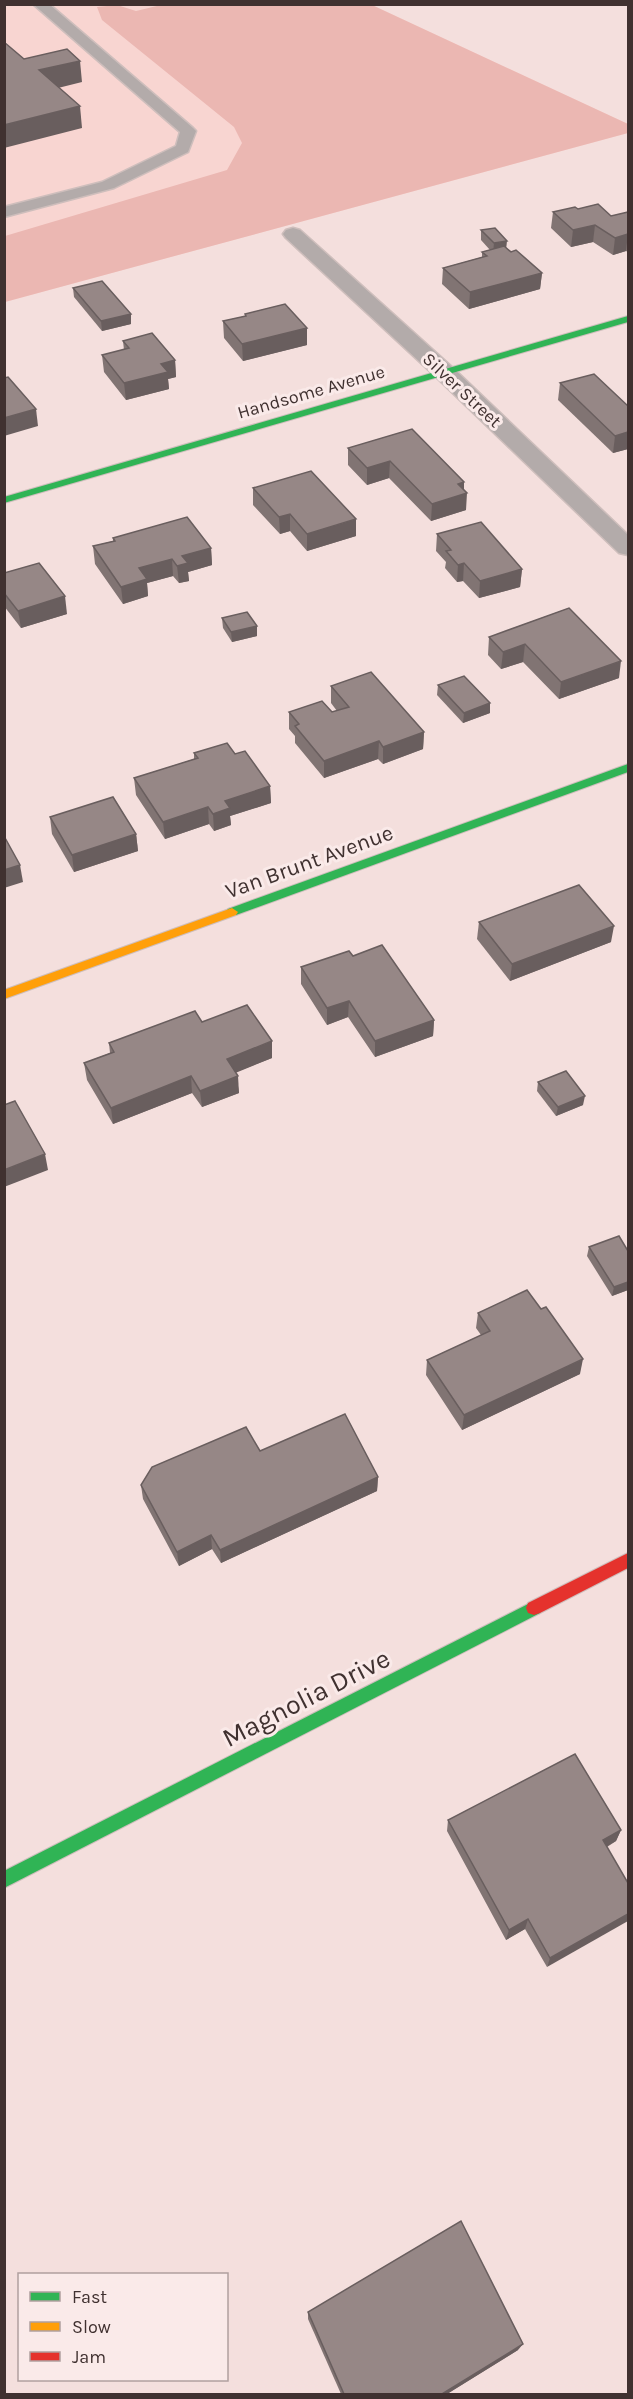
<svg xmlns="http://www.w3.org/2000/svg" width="633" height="2399" viewBox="0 0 633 2399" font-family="Karla,sans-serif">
	<rect width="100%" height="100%" fill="#f4dfdd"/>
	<path fill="#f8d5d1" d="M5,5h367l256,119v9l-623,169z"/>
	<path fill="#ebb7b2" d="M161,5h211l256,119v9l-623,169v-66l222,-66 15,-27 -8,-16 -132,-107 -5,-13 20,-2 19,6z"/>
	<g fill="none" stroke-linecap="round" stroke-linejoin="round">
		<defs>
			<path id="lane" d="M33,4h16l144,124 3,3 -8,21 -74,36 -110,29v-10l98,-25 74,-36 4,-14z"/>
			<path id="street" d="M293,228l7,2 152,137 176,168v20l-9,-2 -183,-176 -150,-139 -3,-4 3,-4z"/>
			<g id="fast">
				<path d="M628,316v6l-624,181v-6z"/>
				<path d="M628,764v8l-392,143h-8l-2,-3 2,-3z"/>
				<path d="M534,1601l6,2 2,5 -2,5 -536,275v-17z"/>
			</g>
			<path id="slow" d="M232,908l6,4 -2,3 -232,84v-9z"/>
			<path id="jam" d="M628,1553v15l-88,45 -6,2 -6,-2 -2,-5 2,-5z"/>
		</defs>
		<use href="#lane" stroke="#cebebc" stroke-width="3"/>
		<use href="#street" stroke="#cebebc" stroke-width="3"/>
		<use href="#fast" stroke="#cebebc" stroke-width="2"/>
		<use href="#slow" stroke="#cebebc" stroke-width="2"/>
		<use href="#jam" stroke="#cebebc" stroke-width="2"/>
		<use href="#lane" fill="#b3abaa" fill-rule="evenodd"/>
		<use href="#street" fill="#b3abaa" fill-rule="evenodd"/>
		<use href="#fast" fill="#30b455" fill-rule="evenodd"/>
		<use href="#slow" fill="#ff9f0a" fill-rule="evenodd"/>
		<use href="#jam" fill="#e5322d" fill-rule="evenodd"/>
	</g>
	<g fill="#817473">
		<path d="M578,209l33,7 17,-4v40l-2,-1 -13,4 -20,-13 -22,5 -20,-19 2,-16z"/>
		<path d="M481,230l61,43 -2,16 -71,20 -27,-25 1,-16 39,-11v-5l8,-2 -9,-10z"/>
		<path d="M73,288l58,26v10l-29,7 -28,-34z"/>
		<path d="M245,314l62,31 -64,16 -19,-23 -1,-17 22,-5z"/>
		<path d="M123,341l52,19 1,17 -8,2 1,10 -43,11 -22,-28 -2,-17 22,-5z"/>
		<path d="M560,383l68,23v43l-15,4 -55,-53z"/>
		<path d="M348,448l116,34v8l2,20 -35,11 -42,-43 -22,7 -19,-20z"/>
		<path d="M253,488l103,48 -49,15 -17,-20 -10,3 -27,-29z"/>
		<path d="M437,534l85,35 -2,18 -41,11 -16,-17 -6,1 -12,-14 1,-6 -10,-11z"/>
		<path d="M113,538l98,10 1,17 -24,7 1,9 -10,2 -6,-7 -26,7 1,13 -25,8 -28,-40 -2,-18 20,-5z"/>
		<path d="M4,573l63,41 -46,14 -17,-22z"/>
		<path d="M569,608l50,70 -60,21 -36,-37 -22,7 -13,-14 1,-18z"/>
		<path d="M222,618l35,8v10l-25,6 -9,-14z"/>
		<path d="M438,685l52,28 -27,10 -26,-28z"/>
		<path d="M331,686l93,46 -1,17 -40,15 -5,-5 -54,19 -29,-35v-7l-6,-7v-17h43l5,-1 -6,-8z"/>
		<path d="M194,753l41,1 35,32 1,17 -41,13 1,9 -17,6 -5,-7 -44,15 -29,-44 -2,-17 60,-19z"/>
		<path d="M50,817l86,17 2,17 -64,21 -22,-38z"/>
		<path d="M479,922l132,20 -101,39 -33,-42z"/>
		<path d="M353,956l81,64 -1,16 -58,21 -27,-40 -21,8 -26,-41v-17z"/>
		<path d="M202,1022l70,36 -36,14 3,21 -37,14 -10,-14 -79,31 -26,-44 -3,-17 26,-10 -1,-10z"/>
		<path d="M538,1082l45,23 -27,11 -19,-25z"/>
		<path d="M589,1247l39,4v39l-16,6 -25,-40z"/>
		<path d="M478,1313l102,61 -118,56 -36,-55 1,-15 54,-25 -5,-7z"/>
		<path d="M260,1451l118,26 -1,14 -156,72 -9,-14 -33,17 -36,-67 -2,-14z"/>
		<path d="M448,1820l173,10 -5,11 -9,6 -60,120 -22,-38 -19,11 -59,-109z"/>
		<path d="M308,2312l210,38 -71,44h-106l-33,-75z"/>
	</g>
	<g fill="#695e5e">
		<path d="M80,61l2,21 -40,10 -3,-22z"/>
		<path d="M80,106l2,22 -78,20v-23z"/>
		<path d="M595,225l-2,17 -22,5 2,-17z"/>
		<path d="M628,234l-2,17 -13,4 2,-17z"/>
		<path d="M507,241l-1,9 -13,3 1,-10z"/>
		<path d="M542,273l-2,16 -71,20 1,-17z"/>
		<path d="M131,314v10l-29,7 -1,-10z"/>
		<path d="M307,328v17l-64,16 -1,-17z"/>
		<path d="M175,360l1,17 -8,2 1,10 -43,11 -2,-17 37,-19z"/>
		<path d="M36,409l2,17 -34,10v-18z"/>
		<path d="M628,432v17l-15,4 2,-17z"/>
		<path d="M390,461l-1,17 -22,7v-17z"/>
		<path d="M464,482v12l3,-1 -1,17 -35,11 1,-17 26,-20z"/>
		<path d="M290,514v17l-10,3 -1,-17z"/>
		<path d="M356,519v17l-49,15v-17z"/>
		<path d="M211,548l1,17 -24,7 1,9 -10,2 -2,-17 5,-10z"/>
		<path d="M172,559l1,17 -26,7 1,13 -25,8 -2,-17 18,-19z"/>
		<path d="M464,563l-1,18 -6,1 1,-17z"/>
		<path d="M522,569l-2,18 -41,11 1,-17z"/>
		<path d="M65,596l2,18 -46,14 -3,-17z"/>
		<path d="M257,626v10l-25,6 -1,-10z"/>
		<path d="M525,644l-2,18 -22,7 2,-17z"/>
		<path d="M621,661l-2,17 -60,21 2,-17z"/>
		<path d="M490,703v10l-27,10 1,-10z"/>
		<path d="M424,732l-1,17 -40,15v-17z"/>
		<path d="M379,741l-1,18 -54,19v-17z"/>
		<path d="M270,786l1,17 -41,13 1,9 -17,6 -1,-17 12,-13z"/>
		<path d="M208,807l1,17 -44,15 -2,-17z"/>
		<path d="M136,834l2,17 -64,21 -2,-17z"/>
		<path d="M20,865l3,17 -19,6v-18z"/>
		<path d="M614,926l-3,16 -101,39 2,-17z"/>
		<path d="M349,1001l-1,16 -21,8v-17z"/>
		<path d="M434,1020l-1,16 -58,21v-16z"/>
		<path d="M272,1041v17l-44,18 -1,-17z"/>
		<path d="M191,1076l1,17 -79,31 -2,-16z"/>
		<path d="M238,1076l1,17 -37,14 -2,-16z"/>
		<path d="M585,1096l-2,9 -27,11 2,-9z"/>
		<path d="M45,1154l3,16 -44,17v-17z"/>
		<path d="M628,1282v8l-16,6 2,-9z"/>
		<path d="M583,1359l-3,15 -118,56 2,-15z"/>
		<path d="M378,1477l-1,14 -156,72 -1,-13z"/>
		<path d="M211,1535l1,14 -33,17 -2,-14z"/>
		<path d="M621,1830l-5,11 -17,10 4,-11z"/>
		<path d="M628,1914v7l-81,46 3,-9z"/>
		<path d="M528,1919l-3,10 -19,11 3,-10z"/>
		<path d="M523,2344l-5,6 -71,44h-5z"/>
	</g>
	<g fill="#968786" stroke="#695e5e" stroke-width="1.5">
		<path d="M4,42l20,17 43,-10 13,12 -41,9 41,36 -76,19z"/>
		<path d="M598,204l13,12 17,-4v22l-13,4 -20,-13 -22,5 -20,-18 22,-5 3,2z"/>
		<path d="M495,228l12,13 -13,2 -13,-13z"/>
		<path d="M504,246l7,6 5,-2 26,23 -72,19 -27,-24 44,-12 -5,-4z"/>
		<path d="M102,281l29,33 -30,7 -28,-33z"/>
		<path d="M285,304l22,24 -65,16 -19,-23 23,-5 -1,-2z"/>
		<path d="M152,333l23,27 -14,4 7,8 -44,11 -22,-28 27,-7 -6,-7z"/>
		<path d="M594,374l34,32v26l-13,4 -55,-53z"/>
		<path d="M8,377l28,32 -32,9v-40z"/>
		<path d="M412,429l52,53 -6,2 9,9 -35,11 -42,-43 -23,7 -19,-20z"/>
		<path d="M311,471l45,48 -49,15 -17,-20 -11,3 -26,-29z"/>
		<path d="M187,517l24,31 -29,8 6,7 -11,3 -5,-7 -33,9 8,11 -26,8 -28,-41 22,-5 -2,-3z"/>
		<path d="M481,522l41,47 -42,12 -16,-18 -6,2 -12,-14 5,-1 -14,-16z"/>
		<path d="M39,563l26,33 -47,15 -14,-18v-20z"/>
		<path d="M569,608l52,53 -60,21 -36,-38 -22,8 -14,-15z"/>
		<path d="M247,612l10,14 -26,6 -9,-14z"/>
		<path d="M371,672l53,60 -41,15 -4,-6 -55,20 -29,-35 4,-2 -10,-12 33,-11 10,11 17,-5 -18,-21z"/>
		<path d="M464,676l26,27 -26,10 -26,-28z"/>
		<path d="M227,743l8,11 10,-3 25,35 -45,15 5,7 -17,6 -5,-7 -45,15 -29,-44 64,-20 -4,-5z"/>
		<path d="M113,797l23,37 -64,21 -22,-38z"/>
		<path d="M4,836l16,29 -16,5z"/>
		<path d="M579,885l35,41 -102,38 -33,-42z"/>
		<path d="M382,945l52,75 -59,21 -26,-40 -22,7 -26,-41 48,-16 4,5z"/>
		<path d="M247,1005l25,36 -45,18 11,17 -38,15 -9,-15 -80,32 -27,-45 30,-11 -5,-9 86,-32 7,11z"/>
		<path d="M566,1071l19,25 -27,11 -20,-25z"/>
		<path d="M15,1101l30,53 -41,16v-65z"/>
		<path d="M619,1236l9,15v31l-14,5 -25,-40z"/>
		<path d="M527,1290l14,19 5,-2 37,52 -119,56 -37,-55 63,-29 -12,-18z"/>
		<path d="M345,1414l33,63 -158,73 -9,-15 -34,17 -36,-67 11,-18 94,-40 14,24z"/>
		<path d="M575,1754l46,76 -18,10 25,43v31l-78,44 -22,-39 -19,11 -61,-110z"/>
		<path d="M461,2221l62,123 -81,50h-98l-36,-82z"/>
	</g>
	<g text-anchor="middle" stroke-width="6" stroke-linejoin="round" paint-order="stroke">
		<g font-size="18" fill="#403130" stroke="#faeae9">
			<text transform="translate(462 390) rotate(43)" y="6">Silver Street</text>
			<text transform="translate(311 392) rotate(-16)" y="6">Handsome Avenue</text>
		</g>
		<g font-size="22" fill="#403130" stroke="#faeae9">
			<text transform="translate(309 861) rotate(-20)" y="8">Van Brunt Avenue</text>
		</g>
		<g font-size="27" fill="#403130" stroke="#faeae9">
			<text transform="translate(306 1698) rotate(-27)" y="9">Magnolia Drive</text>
		</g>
	</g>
	<rect width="633" height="2399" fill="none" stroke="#403130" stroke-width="12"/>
	<rect x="18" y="2273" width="210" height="108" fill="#faeae9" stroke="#b0a09f" stroke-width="1.5"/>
	<rect x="30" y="2292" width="30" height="9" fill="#30b455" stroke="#b0a09f" stroke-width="1.5"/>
	<text x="72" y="2303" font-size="18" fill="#403130">Fast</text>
	<rect x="30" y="2322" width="30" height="9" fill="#ff9f0a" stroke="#b0a09f" stroke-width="1.5"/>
	<text x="72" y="2333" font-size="18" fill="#403130">Slow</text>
	<rect x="30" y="2352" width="30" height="9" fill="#e5322d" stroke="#b0a09f" stroke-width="1.5"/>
	<text x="72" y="2363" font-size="18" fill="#403130">Jam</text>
</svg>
